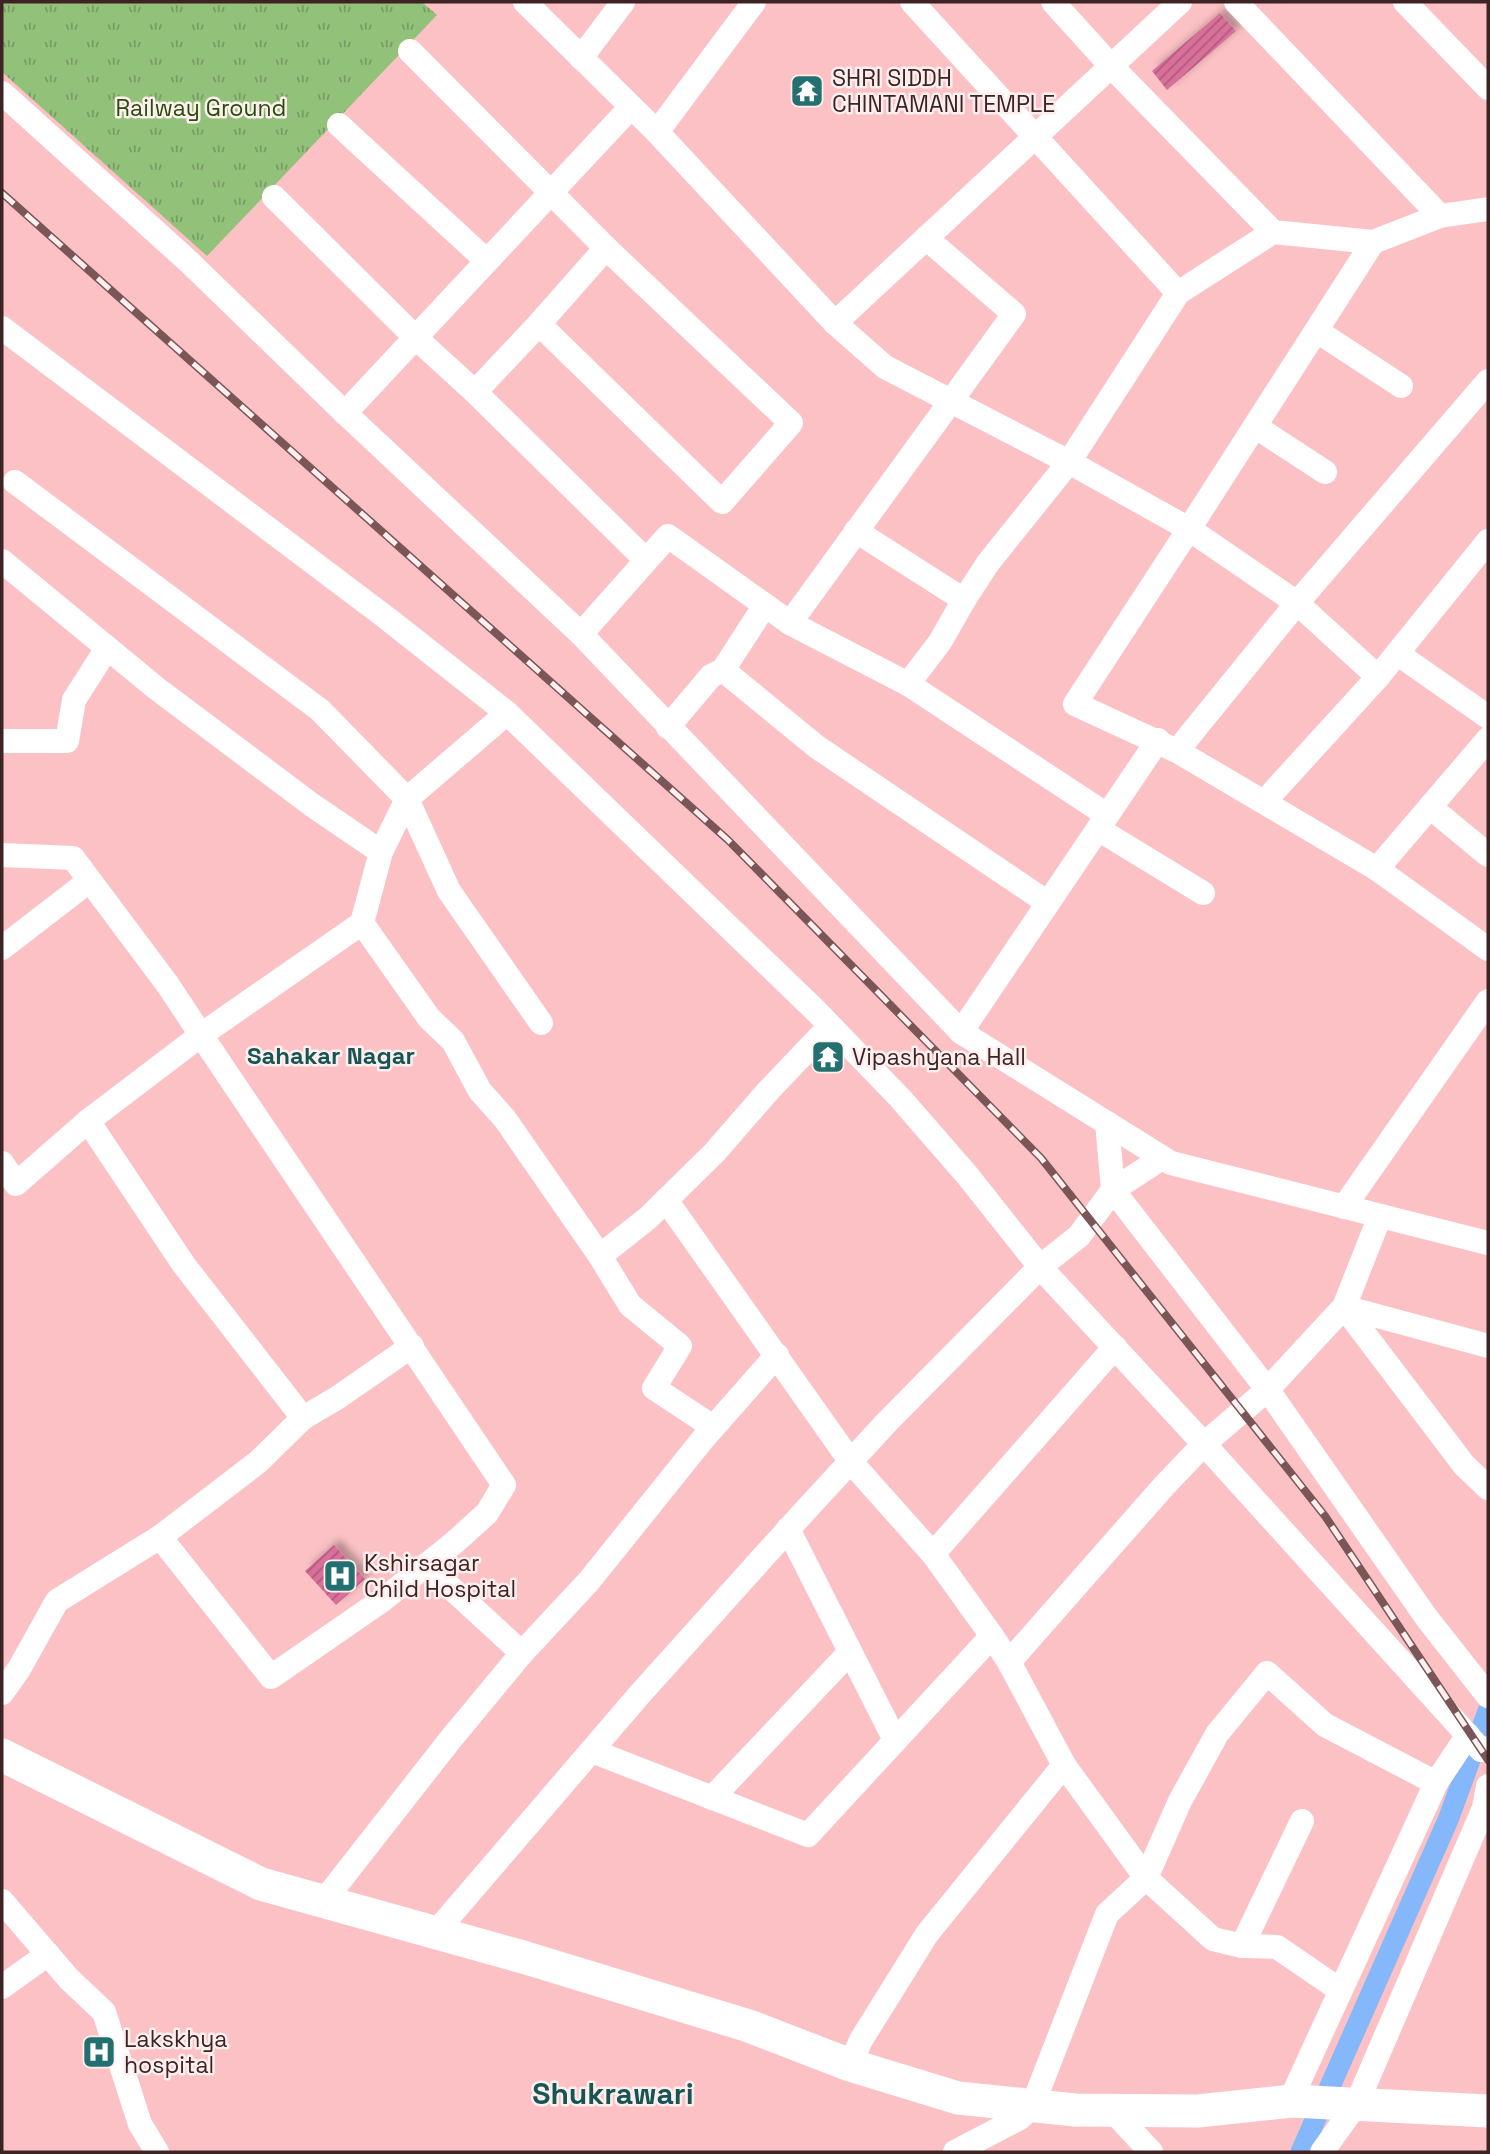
<svg xmlns="http://www.w3.org/2000/svg" width="1490" height="2154" viewBox="0 0 1490 2154" font-family="'Space Grotesk',sans-serif">
	<defs>
		<pattern id="park-tufts" width="24" height="20" patternUnits="userSpaceOnUse" patternTransform="scale(1.75)"><rect width="24" height="20" fill="#92c17a"/><path d="M3 7l-1-3M5 7V3M7 7l1-3M15 17l-1-3M17 17v-4M19 17l1-3" fill="none" stroke="#799c64"/></pattern>
		<pattern id="building-hatch" width="6" height="6" patternUnits="userSpaceOnUse" patternTransform="scale(1.75)"><rect width="6" height="6" fill="#d86f9a"/><path d="M-1 1l2-2M0 6l6-6M5 7l2-2" fill="none" stroke="#b15b7d"/></pattern>
		<filter id="shadow"><feDropShadow dx="6" dy="-6" stdDeviation="3.5" flood-color="#0004"/></filter>
	</defs>
	<rect width="100%" height="100%" fill="#fbc1c4"/>
	<path fill="url(#park-tufts)" d="M2,2h420l15,13 -230,241 -205,-184z"/>
	<g fill="none" stroke-linecap="round" stroke-linejoin="round">
		<path stroke="#84b8fb" stroke-width="21" d="M1301,2152l147,-332 40,-109"/>
	</g>
	<g fill="url(#building-hatch)" filter="url(#shadow)">
		<path d="M1220,13l16,18 -69,59 -15,-19z"/>
		<path d="M334,1545l31,34 -29,26 -31,-34z"/>
	</g>
	<g fill="none" stroke-linecap="round" stroke-linejoin="round">
		<g stroke="#fff" stroke-width="24">
			<path d="M525,2l132,130 178,191 50,44 184,95 120,67 184,-287 67,-26 48,-7"/>
			<path d="M912,2l266,291 95,-61 100,10"/>
			<path d="M1053,2l58,64 162,166"/>
			<path d="M1236,2l204,214"/>
			<path d="M1405,2l83,86"/>
			<path d="M410,51l196,197 185,175 -69,79 -183,-178 -64,68 171,168"/>
			<path d="M581,58l42,-56"/>
			<path d="M2,93l186,168 157,152 236,221 380,398 210,131 317,80"/>
			<path d="M339,125l148,136"/>
			<path d="M657,132l97,-130"/>
			<path d="M274,197l142,141 59,54"/>
			<path d="M835,323l345,-321"/>
			<path d="M539,324l67,-76"/>
			<path d="M2,328l386,291 119,94 310,299 83,86 67,77 73,92 164,177 -40,42 -155,176 -17,-26 -184,199 -216,-84"/>
			<path d="M1317,331l84,55"/>
			<path d="M345,413l286,-306"/>
			<path d="M1256,427l69,45"/>
			<path d="M15,482l305,228 87,89 42,92 92,132"/>
			<path d="M856,531l108,69"/>
			<path d="M2,561l154,127 156,117 69,47"/>
			<path d="M790,623l224,-309 -88,-76"/>
			<path d="M581,634l87,-98 122,87 118,61 32,-42 24,-42 24,-37 81,-101 109,-169"/>
			<path d="M1398,654l90,63"/>
			<path d="M723,670l94,77 231,156"/>
			<path d="M1378,677l-81,-74 -108,-74 -114,175 102,47 200,118 111,-130"/>
			<path d="M908,684l199,131"/>
			<path d="M668,727l43,-51 12,-6 42,-65"/>
			<path d="M2,741h65l7,-41 33,-52"/>
			<path d="M1177,751l120,-148 191,-222"/>
			<path d="M1264,802l114,-125 110,-136"/>
			<path d="M1430,807l58,48"/>
			<path d="M1098,829l105,64"/>
			<path d="M2,855l71,3 95,127 33,50 -113,86 -72,63 -14,-21"/>
			<path d="M1377,869l111,80"/>
			<path d="M362,923l67,95 24,23 27,50 25,28 95,137 30,49 50,41 -26,42 59,39"/>
			<path d="M2,948l87,-67"/>
			<path d="M961,1032l197,-292"/>
			<path d="M88,1121l96,144 119,153"/>
			<path d="M1107,1123l6,67 49,-32"/>
			<path d="M666,1200l185,262 82,92"/>
			<path d="M1344,1207l144,-206"/>
			<path d="M1380,1216l-36,91 -77,83 -63,54 277,306 7,-2"/>
			<path d="M600,1256l48,-38 67,-66 54,-62 61,-64"/>
			<path d="M1488,1346l-144,-39 120,158 24,23"/>
			<path d="M788,1529l107,211"/>
			<path d="M160,1537l98,-75 45,-44 34,-20 75,-52"/>
			<path d="M426,1565l96,88"/>
			<path d="M992,1636l-59,-82 182,-207"/>
			<path d="M2,1693l17,-24 38,-68 103,-64 111,140 113,-78 71,-57 32,-29 17,-28 -303,-450 161,-112 19,-71 26,-53 100,-86"/>
			<path d="M712,1798l138,-146"/>
			<path d="M2,1901l67,78 35,33 36,112 17,28"/>
			<path d="M326,1902l1,-5 123,-157 72,-87 67,-72 114,-142 74,-84"/>
			<path d="M435,1933l205,-239 163,-181 84,-91 153,-155 39,-31 34,-46 157,203 156,224 62,79"/>
			<path d="M1242,1946l60,-125"/>
			<path d="M2,1987l46,-33"/>
			<path d="M1340,1990l-63,-43 -35,-1 -29,-7 -67,-61 34,-77 37,-67 50,-61 58,52 111,58"/>
			<path d="M850,2065l11,-25 66,-106 137,-169"/>
			<path d="M1290,2101l146,-318 32,-48"/>
			<path d="M1113,2111l38,41"/>
			<path d="M955,2152l65,-34 12,-11 75,-193 39,-36 -82,-113 -55,-103"/>
			<path d="M1322,2152l35,-49 127,-295 4,-22"/>
		</g>
		<path stroke="#fff" stroke-width="33" d="M2,1755l259,129 262,73 226,69 101,39 108,33 117,12 123,1 94,-10 196,10"/>
		<defs>
			<path id="rail" d="M2,193l726,647 313,318 284,358 163,244"/>
		</defs>
		<use href="#rail" stroke="#7b5658" stroke-width="8"/>
		<use href="#rail" stroke="#feefef" stroke-width="5" stroke-dasharray="16" stroke-linecap="butt"/>
	</g>
	<defs>
		<symbol id="temple-square" viewBox="-11 -11 22 22"><rect x="-9" y="-9" width="18" height="18" rx="4" fill="#247070" stroke="#feefef"/><path d="M0-6L5-2H3V0L6.5 2.5H4V6H1.5V3h-3V6H-4V2.5H-6.5L-3 0V-2H-5Z" fill="#fff"/></symbol>
		<symbol id="hospital-square" viewBox="-11 -11 22 22"><rect x="-9" y="-9" width="18" height="18" rx="4" fill="#247070" stroke="#feefef"/><path d="M-5-5h3v3.5h4V-5h3V5h-3V1.5h-4V5h-3Z" fill="#fff"/></symbol>
	</defs>
	<g fill-rule="evenodd">
		<use href="#temple-square" x="788" y="72" width="38" height="38"/>
		<use href="#temple-square" x="809" y="1038" width="38" height="38"/>
		<use href="#hospital-square" x="321" y="1557" width="38" height="38"/>
		<use href="#hospital-square" x="80" y="2033" width="38" height="38"/>
	</g>
	<g text-anchor="middle" stroke-width="5" stroke-linejoin="round" paint-order="stroke">
		<g font-size="23" fill="#3e2325" stroke="#feefef" text-anchor="start">
			<text x="832" y="86">SHRI SIDDH<tspan x="832" dy="26">CHINTAMANI TEMPLE</tspan></text>
			<text x="852" y="1065">Vipashyana Hall</text>
			<text x="364" y="1571">Kshirsagar<tspan x="364" dy="26">Child Hospital</tspan></text>
			<text x="124" y="2047">Lakskhya<tspan x="124" dy="26">hospital</tspan></text>
		</g>
		<g font-size="23" fill="#274d0b" stroke="#feefef">
			<text x="201" y="116">Railway Ground</text>
		</g>
		<g font-size="24" font-weight="bold" fill="#175454" stroke="#feefef">
			<text x="331" y="1064">Sahakar Nagar</text>
		</g>
		<g font-size="30" font-weight="bold" fill="#175454" stroke="#feefef">
			<text x="613" y="2104">Shukrawari</text>
		</g>
	</g>
	<rect width="1490" height="2154" fill="none" stroke="#3e2325" stroke-width="7"/>
</svg>
